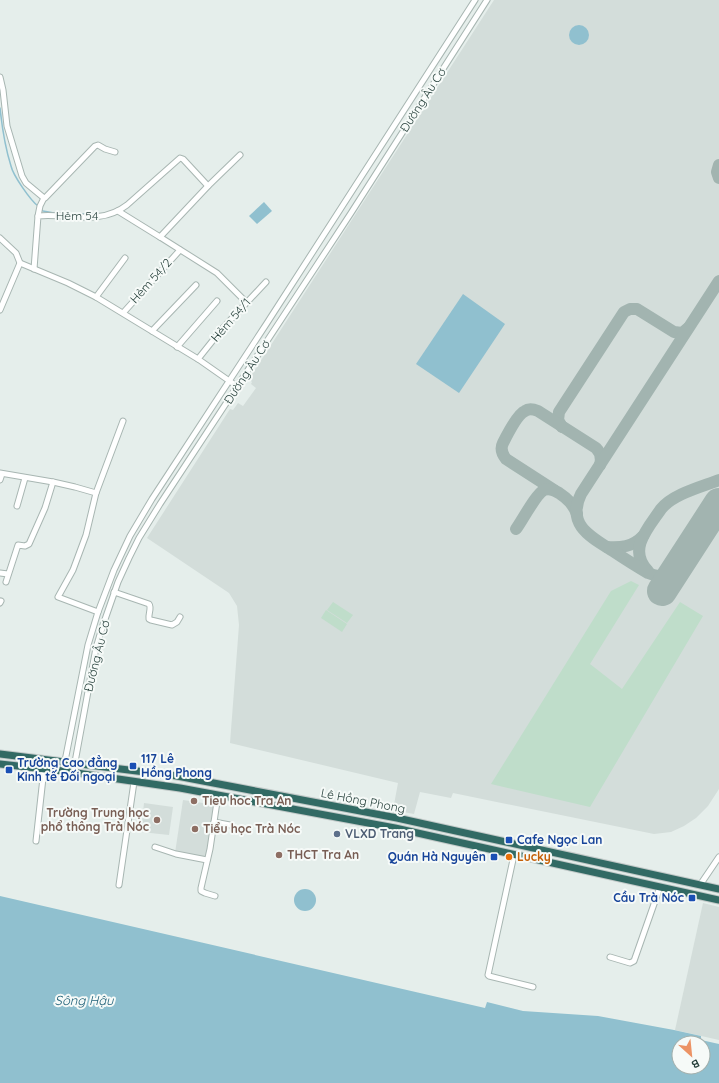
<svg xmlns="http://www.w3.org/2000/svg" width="719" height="1083" viewBox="0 0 719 1083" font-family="Quicksand,sans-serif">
	<rect width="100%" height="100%" fill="#e5eeeb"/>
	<g fill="#d3ddda">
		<path d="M494,0h225v789l-11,17 -12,12 -12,8 -13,6 -17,2 -201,-41 -2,5 -31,-6 -6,22 -21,-4 5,-27 -168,-40 9,-118 -2,-19 -8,-13 -82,-55 83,-129 3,1 5,-7 5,3 13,-18 -5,-4 1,-2 -3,-3z"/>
		<path d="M183,800l33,5 -9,53 -32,-5z"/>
		<path d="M144,803l29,4 -4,28 -28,-3z"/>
		<path d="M703,903l16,4v133l-44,-10z"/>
	</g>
	<g fill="#bfddca">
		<path d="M631,581l8,4 -49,79 32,25 58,-87 23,14 -113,191 -99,-23 120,-193z"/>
		<path d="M333,602l20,13 -6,8 -20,-13z"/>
		<path d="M326,610l21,14 -5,8 -21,-14z"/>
	</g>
	<g fill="#90c0cf" fill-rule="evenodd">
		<circle cx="579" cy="35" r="10"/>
		<path d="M264,202l8,9 -15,13 -8,-8z"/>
		<path d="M463,294l42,30 -46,69 -43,-29z"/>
		<circle cx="305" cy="900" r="11"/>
		<path d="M0,896l485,112 2,-6 36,9 75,5 76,14 27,6v4l18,4v39h-719zM679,1043h24v24h-24z"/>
	</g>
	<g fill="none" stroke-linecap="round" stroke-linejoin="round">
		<g stroke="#90c0cf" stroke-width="1.5">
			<path d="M0,108c2,19 5,39 11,58 2,9 19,34 27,40"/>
			<path d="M41,209l2,2 11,2"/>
			<path d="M68,214h28"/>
		</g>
		<g stroke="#a2b4b0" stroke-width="12">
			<path d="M719,165l-2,7 2,6"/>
			<path d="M562,427l-4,-7 1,-8 65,-100 6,-3h7l37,23 8,1 6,-5"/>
			<path d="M554,490l-48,-31c-4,-5 -6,-10 -3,-16 4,-8 15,-29 22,-32 4,-3 8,-2 13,0l58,37c5,5 6,10 4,17"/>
			<path d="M516,529c6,-8 20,-35 28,-39 5,-2 10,0 15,3 9,6 14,11 18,21"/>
			<path d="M607,547c13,1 26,0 36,-11"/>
			<path d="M648,571c-21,-21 0,-43 13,-62 12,-15 40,-22 58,-29"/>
			<path d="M671,577c-9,1 -15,-1 -23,-4 -12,-7 -23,-14 -35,-22 -22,-14 -47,-26 -32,-57l138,-213"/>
		</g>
		<path stroke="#a2b4b0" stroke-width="30" d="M662,591l57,-88"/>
		<defs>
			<g id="minor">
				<path d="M0,77l3,13 4,36 15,50 4,7 18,15h1l50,-52 3,-1 7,4 10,3"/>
				<path d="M240,155l-32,31 -48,51 57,36 29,29"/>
				<path d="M118,211l42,26"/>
				<path d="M38,216l2,-10 4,-8"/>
				<path d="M0,238l16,15 4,10 -20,47"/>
				<path d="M20,263l48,20 28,14 102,62 40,28"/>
				<path d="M34,269l4,-53c30,-3 62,10 89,-11l53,-47 3,1 25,27"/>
				<path d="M96,297l29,-39"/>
				<path d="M123,313l57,-63"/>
				<path d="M152,331l44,-46"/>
				<path d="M177,347l40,-46"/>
				<path d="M198,359l24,-30 44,-47"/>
				<path d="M0,473l53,9 22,5 21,6"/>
				<path d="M0,480l2,-6"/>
				<path d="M17,506l8,-28"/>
				<path d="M0,573l8,1"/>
				<path d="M6,582l12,-37 7,1 4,-2 16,-36 8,-26"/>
				<path d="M114,592l35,12c3,4 -1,10 0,15l2,1 21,5 5,-3 3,-5"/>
				<path d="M0,603l1,-2"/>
				<path d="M98,612l-40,-15 15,-27 13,-35 10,-42 27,-72"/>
				<path d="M63,771l25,-126 10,-33 16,-42 16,-34 22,-37 115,-176 208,-323"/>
				<path d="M73,773l23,-125 6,-20 16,-46 11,-24 10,-20 21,-34 191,-291 136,-213"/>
				<path d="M214,822l16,3"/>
				<path d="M36,841l8,-72"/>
				<path d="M155,847l21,7 31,6"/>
				<path d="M514,855l-26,120 1,1 44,11"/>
				<path d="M119,885l15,-103"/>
				<path d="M700,885l19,-28"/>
				<path d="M215,896l-10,-3 -4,-2v-3l9,-39 8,-54"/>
				<path d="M610,957l20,6 4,-2 26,-74"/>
			</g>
			<g id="highway">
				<path d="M0,754l177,22 220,42 322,71"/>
				<path d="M0,764l63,7 117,17 215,40 324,72"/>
			</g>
		</defs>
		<use href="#minor" stroke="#a8b6b2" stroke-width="7"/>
		<use href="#highway" stroke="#c2c9c8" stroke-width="9"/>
		<use href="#minor" stroke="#fff" stroke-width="5"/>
		<use href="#highway" stroke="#326a64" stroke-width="7"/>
	</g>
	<g fill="#1a4fb4" stroke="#f6faf8" stroke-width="1.5">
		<rect x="129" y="762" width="8" height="8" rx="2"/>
		<rect x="5" y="766" width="8" height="8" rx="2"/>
		<rect x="505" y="836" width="8" height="8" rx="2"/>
		<rect x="490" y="853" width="8" height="8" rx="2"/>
		<rect x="688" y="894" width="8" height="8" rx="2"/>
	</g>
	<g fill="#8d6e63" stroke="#f6faf8" stroke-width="1.5">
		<circle cx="194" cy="801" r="4"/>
		<circle cx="157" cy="820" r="4"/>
		<circle cx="195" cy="829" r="4"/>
		<circle cx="279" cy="855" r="4"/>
	</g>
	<circle fill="#5c6f8a" stroke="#f6faf8" stroke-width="1.5" cx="337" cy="834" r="4"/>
	<circle fill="#e8710a" stroke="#f6faf8" stroke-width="1.5" cx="509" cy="857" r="4"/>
	<g text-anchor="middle" stroke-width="4" stroke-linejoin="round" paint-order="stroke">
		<g font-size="12" fill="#253f3a" stroke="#f6faf8">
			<text transform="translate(423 100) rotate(-57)" y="4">Đường Âu Cơ</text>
			<text x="77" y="220">Hẻm 54</text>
			<text transform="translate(151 281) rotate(-48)" y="4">Hẻm 54/2</text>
			<text transform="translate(231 320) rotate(-49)" y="4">Hẻm 54/1</text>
			<text transform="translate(247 372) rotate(-57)" y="4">Đường Âu Cơ</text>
			<text transform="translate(97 656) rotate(-76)" y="4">Đường Âu Cơ</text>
			<text transform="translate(363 801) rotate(11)" y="4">Lê Hồng Phong</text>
		</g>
		<g font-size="12" font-weight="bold" fill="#164399" stroke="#f6faf8" text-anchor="start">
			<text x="141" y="763">117 Lê<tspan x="141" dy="14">Hồng Phong</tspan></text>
			<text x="17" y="767">Trường Cao đẳng<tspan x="17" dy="14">Kinh tế Đối ngoại</tspan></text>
			<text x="517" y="844">Cafe Ngọc Lan</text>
			<text x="486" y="861" text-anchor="end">Quán Hà Nguyên</text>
			<text x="684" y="902" text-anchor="end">Cầu Trà Nóc</text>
		</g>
		<g font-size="12" font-weight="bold" fill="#785e54" stroke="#f6faf8" text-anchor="start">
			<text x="202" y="805">Tieu hoc Tra An</text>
			<text x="149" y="817" text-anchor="end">Trường Trung học<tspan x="149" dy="14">phổ thông Trà Nóc</tspan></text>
			<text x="203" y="833">Tiểu học Trà Nóc</text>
			<text x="287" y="859">THCT Tra An</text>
		</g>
		<g font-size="12" font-weight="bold" fill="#4e5e75" stroke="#f6faf8" text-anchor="start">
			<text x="345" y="838">VLXD Trang</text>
		</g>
		<g font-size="12" font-weight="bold" fill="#c56008" stroke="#f6faf8" text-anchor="start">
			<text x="517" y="861">Lucky</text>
		</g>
		<g font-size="13" font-style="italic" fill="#216279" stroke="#f6faf8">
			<text x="84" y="1005">Sông Hậu</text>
		</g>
	</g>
	<g transform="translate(691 1055) rotate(153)"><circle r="19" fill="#f6faf8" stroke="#a2afac"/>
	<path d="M0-3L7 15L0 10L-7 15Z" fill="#ec9365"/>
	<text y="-6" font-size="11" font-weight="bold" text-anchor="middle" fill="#253f3a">B</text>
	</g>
</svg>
